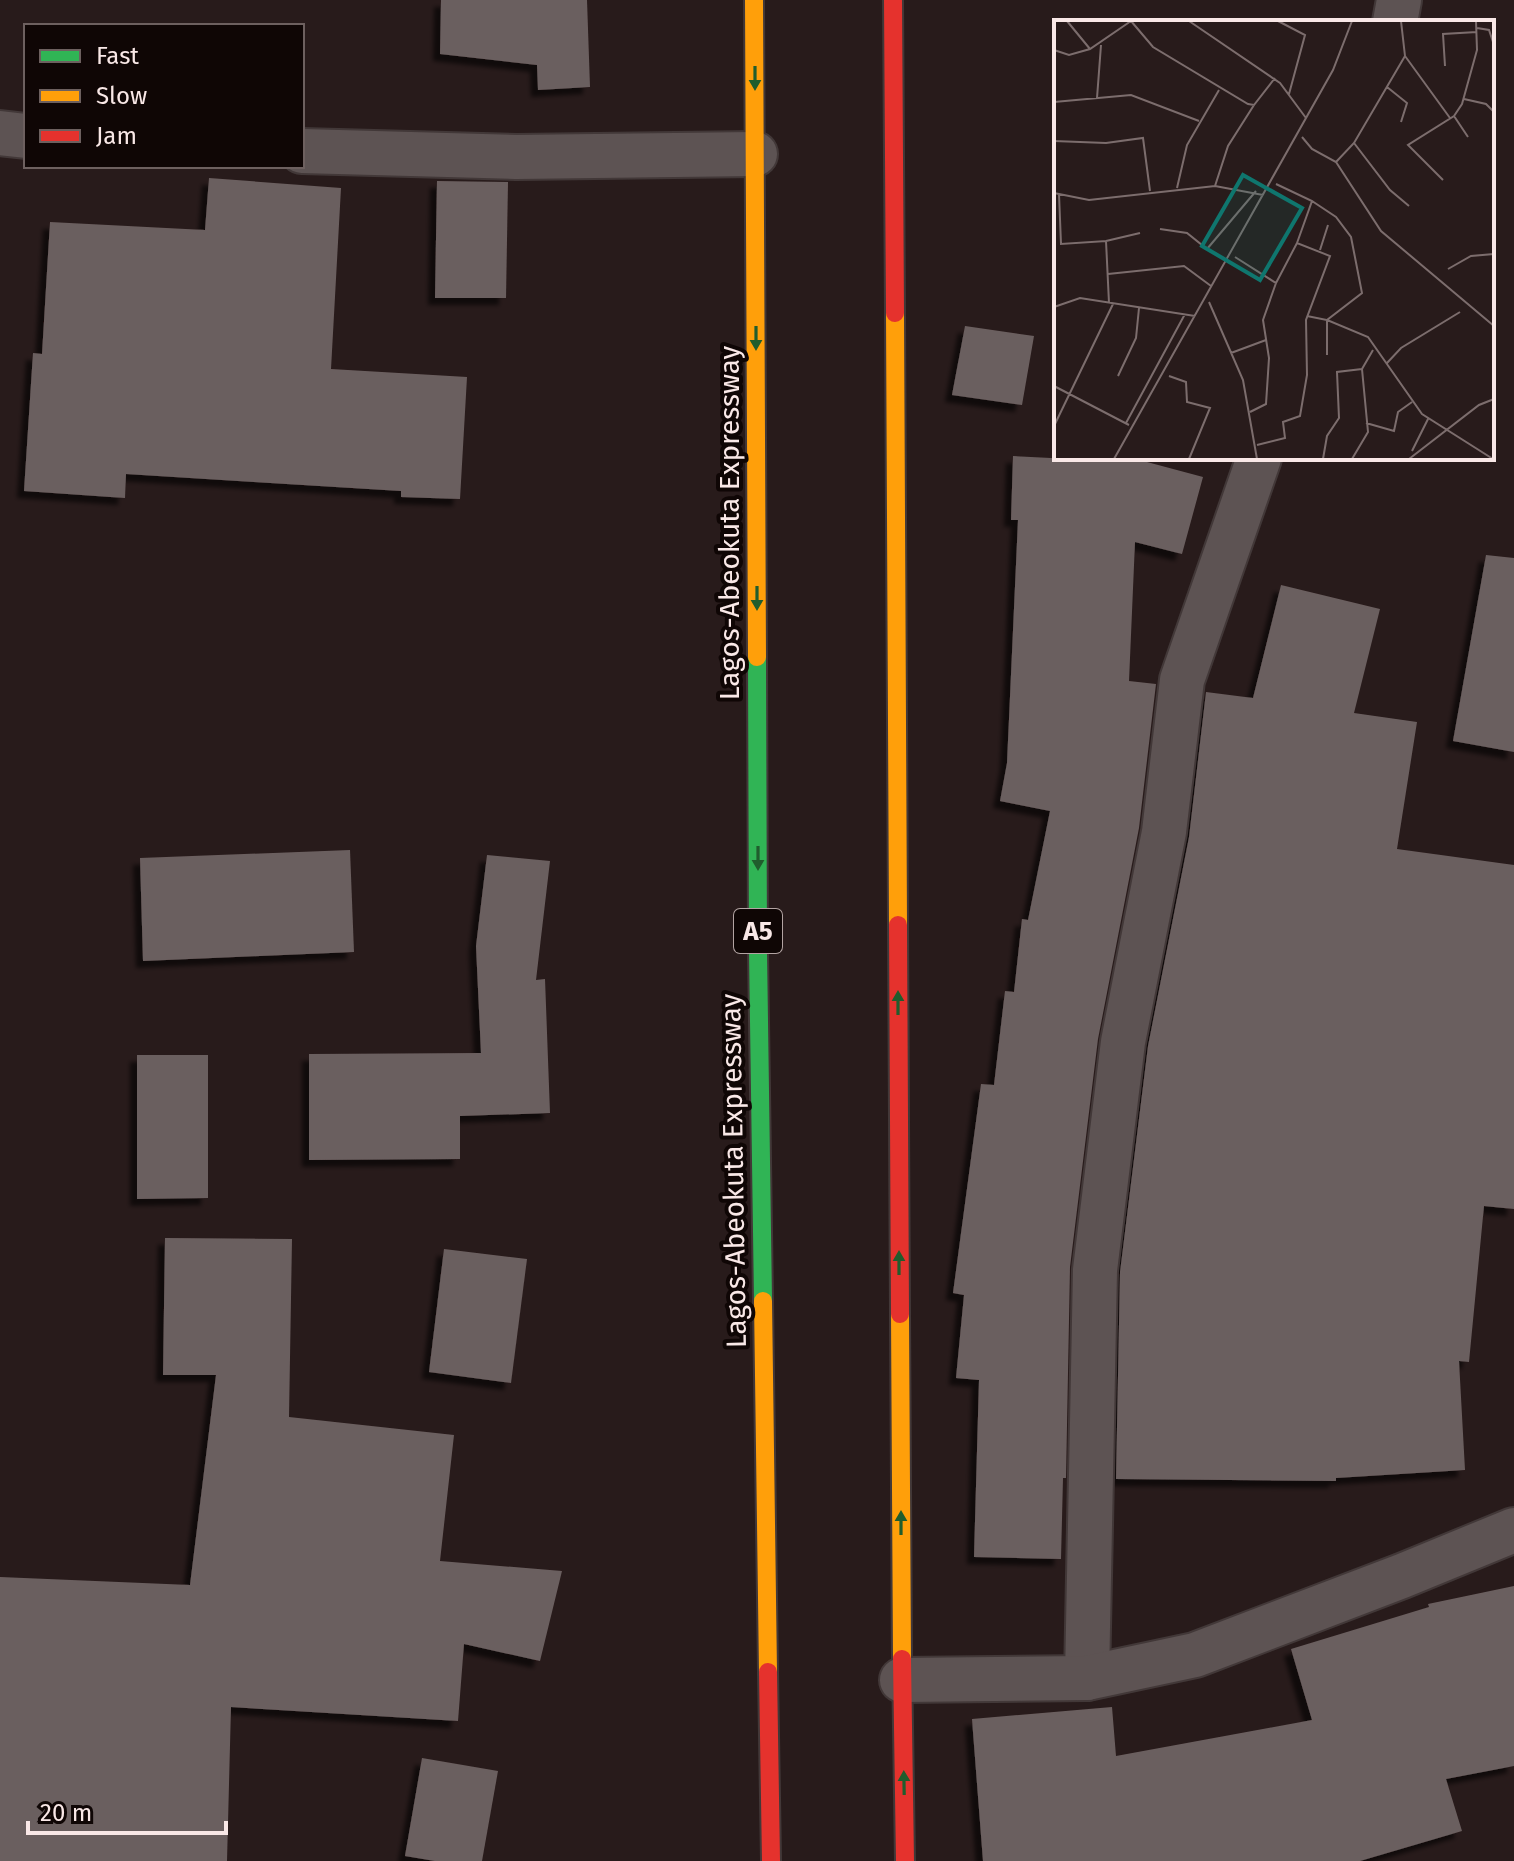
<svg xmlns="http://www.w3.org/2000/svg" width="1514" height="1861" viewBox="0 0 1514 1861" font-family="'Fira Sans',sans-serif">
	<defs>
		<filter id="shadow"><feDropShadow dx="-7" dy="7" stdDeviation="2" flood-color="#0009"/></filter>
	</defs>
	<rect width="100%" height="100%" fill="#281b1b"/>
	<g fill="#6b5f5f" filter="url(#shadow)">
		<path d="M441,0h146l3,87 -52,3 -1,-25 -97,-11z"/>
		<path d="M209,178l132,10 -10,181 136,8 -7,122 -59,-2v-6l-275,-17 -1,24 -101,-7 9,-138 9,1 8,-132 155,8z"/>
		<path d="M437,181l71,1 -2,116h-71z"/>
		<path d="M965,326l69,10 -12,69 -70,-10z"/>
		<path d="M1013,456l97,5 1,-3h21l71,19 -21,77 -47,-12 -6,139 27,3 -17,144 -41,211 -28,228 -4,211h-3l-2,81 -87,-2 5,-177 -23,-2 8,-83 -11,-2 28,-209 13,1 11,-94 9,1 8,-73 6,1 22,-109 -50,-10 7,-38 11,-243h-7z"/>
		<path d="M1486,555l28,3v194l-61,-11z"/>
		<path d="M1281,585l99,24 -26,104 63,9 -20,127 117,16v344l-30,-3 -15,156 -10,-1 6,109 -129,8v3l-220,-2 4,-207 28,-226 41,-209 17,-145 47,6z"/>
		<path d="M350,850l4,102 -211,9 -3,-103z"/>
		<path d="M487,855l63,6 -14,119 9,-1 5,134 -90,3v43l-151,1v-106l172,-1 -5,-107z"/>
		<path d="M137,1055h71v143l-71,1z"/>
		<path d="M165,1238l127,1 -3,178 165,18 -14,126 122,10 -22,90 -76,-17 -6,77 -227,-14 -4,154h-227v-284l190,8 26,-210h-53z"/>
		<path d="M444,1249l83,10 -16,124 -82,-11z"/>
		<path d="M1514,1586v180l-68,13 16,52 -102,30h-377l-11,-142 140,-12 4,49 196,-36 -21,-71 138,-42 -1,-3z"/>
		<path d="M422,1758l76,13 -16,90h-47l-30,-5z"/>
	</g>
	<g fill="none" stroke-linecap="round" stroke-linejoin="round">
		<defs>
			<g id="street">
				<path d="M1395,22l4,-22"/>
				<path d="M0,133l26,3"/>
				<path d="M302,151l214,6 239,-3"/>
				<path d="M1087,1678l8,-408 28,-228 41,-210 18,-152 77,-222"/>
				<path d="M902,1680l185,-2 108,-23 207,-79 112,-46"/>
			</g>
			<path id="fast" d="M757,657l1,294 5,350"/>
			<g id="slow">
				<path d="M754,0l3,657"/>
				<path d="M895,313l3,612"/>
				<path d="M763,1301l5,371"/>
				<path d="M900,1314l2,345"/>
			</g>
			<g id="jam">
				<path d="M893,0l2,313"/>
				<path d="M898,925l2,389"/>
				<path d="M902,1659l3,202"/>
				<path d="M768,1672l3,189"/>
			</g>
		</defs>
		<use href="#street" stroke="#423838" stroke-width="48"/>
		<use href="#fast" stroke="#423838" stroke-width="22"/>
		<use href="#slow" stroke="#423838" stroke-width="22"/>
		<use href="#jam" stroke="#423838" stroke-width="22"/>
		<use href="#street" stroke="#5d5353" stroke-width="44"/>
		<use href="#fast" stroke="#30b455" stroke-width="18"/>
		<use href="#slow" stroke="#ff9f0a" stroke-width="18"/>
		<use href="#jam" stroke="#e5322d" stroke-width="18"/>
	</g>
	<defs><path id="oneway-solid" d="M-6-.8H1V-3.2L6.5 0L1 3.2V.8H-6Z" transform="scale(2)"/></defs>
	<g fill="#205d2d">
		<use href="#oneway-solid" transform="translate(755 78) rotate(90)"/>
		<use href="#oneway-solid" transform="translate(756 338) rotate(90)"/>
		<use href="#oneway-solid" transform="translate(757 598) rotate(90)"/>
		<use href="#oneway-solid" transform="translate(758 858) rotate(90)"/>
		<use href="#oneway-solid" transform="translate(898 1003) rotate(-90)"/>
		<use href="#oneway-solid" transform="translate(899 1263) rotate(-90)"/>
		<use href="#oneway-solid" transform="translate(901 1523) rotate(-90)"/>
		<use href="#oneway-solid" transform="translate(904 1783) rotate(-91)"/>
	</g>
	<g text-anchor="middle" stroke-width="8" stroke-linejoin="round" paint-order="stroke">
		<rect fill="#0f0605" stroke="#b3a4a3" stroke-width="2" x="734" y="909" width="48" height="44" rx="6"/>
		<g font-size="26" font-weight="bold" fill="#f9e8e7">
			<text x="758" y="940">A5</text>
		</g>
		<g font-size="28" fill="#f9e8e7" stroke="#0f0605">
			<text transform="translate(729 523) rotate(-90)" y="10">Lagos-Abeokuta Expressway</text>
			<text transform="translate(733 1171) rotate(-91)" y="10">Lagos-Abeokuta Expressway</text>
		</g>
	</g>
	<g transform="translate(1054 20)">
		<rect width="440" height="440" fill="#281b1b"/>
		<path fill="none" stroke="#7c6d6d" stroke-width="2" d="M13,1l23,28M77,1l22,26 95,57 6,1 21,-27M135,1l91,62 26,35M224,1l27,14 -16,59M347,1l4,35 45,62M423,8l12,2 5,15M0,30l15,5 21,-6 41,-28M391,46l-2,-32 34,-2M333,67l20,16 -6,19M43,78l4,-53M410,79l22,5 8,8M0,82l77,-7 68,26M400,96l14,21M248,117l10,12 24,13 45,69 113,95M0,121l52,2 37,-5 7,53M300,123l36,47 19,16M282,142l18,-19 51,-87M389,160l-35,-35 46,-29 8,-12 15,-54 -1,-29M222,164l36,17 -15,42M161,166l13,-40 26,-41M123,168l10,-43 32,-55M0,173l35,7 126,-14 48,9M5,174l2,50 45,-3 3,62M258,181l24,16 15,20 11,56 -35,27 41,17 54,77 71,45M106,209l27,4 20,16 49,-58M52,221l34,-8M266,230l8,-25M181,237l41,26 21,-40 33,13 -24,64 1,55 -7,41 -17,6 2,16 -28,7M394,249l23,-13 23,-2M54,254l76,-8 27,20M155,282l34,78 14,79M0,287l26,-9 115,18M253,296l20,4v35M177,333l35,-13M333,343l14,-15 59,-36M64,356l18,-38 3,-30M115,356l17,6 1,20 23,6 -21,51M0,366l75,39M196,392l16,-8 3,-46 -6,-38 13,-37M72,403l59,-109M312,403l28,8 4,-19 14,-10M0,406l59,-122M358,431l16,-32M60,439l219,-389 19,-49M269,439l4,-23 12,-18 -2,-46 25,-3M298,439l16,-27 -6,-63 11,-19M355,439l70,-54 15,-6"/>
		<path fill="#0f766e" fill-opacity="0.15" stroke="#0f766e" stroke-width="4" d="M189,155l59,33 -42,72 -58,-34z"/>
		<rect width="440" height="440" fill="none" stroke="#f9e8e7" stroke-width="4"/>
	</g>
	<rect x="24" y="24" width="280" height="144" fill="#0f0605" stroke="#6d605f" stroke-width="2"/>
	<rect x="40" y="50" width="40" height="12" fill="#30b455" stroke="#6d605f" stroke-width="2"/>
	<text x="96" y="64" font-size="24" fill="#f9e8e7">Fast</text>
	<rect x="40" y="90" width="40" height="12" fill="#ff9f0a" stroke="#6d605f" stroke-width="2"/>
	<text x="96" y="104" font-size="24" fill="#f9e8e7">Slow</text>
	<rect x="40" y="130" width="40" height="12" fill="#e5322d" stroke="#6d605f" stroke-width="2"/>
	<text x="96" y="144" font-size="24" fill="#f9e8e7">Jam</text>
	<path d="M28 1821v12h198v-12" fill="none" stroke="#f9e8e7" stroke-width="4"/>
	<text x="40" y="1821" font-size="24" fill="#f9e8e7" stroke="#0f0605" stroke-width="6" paint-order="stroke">20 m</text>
</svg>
